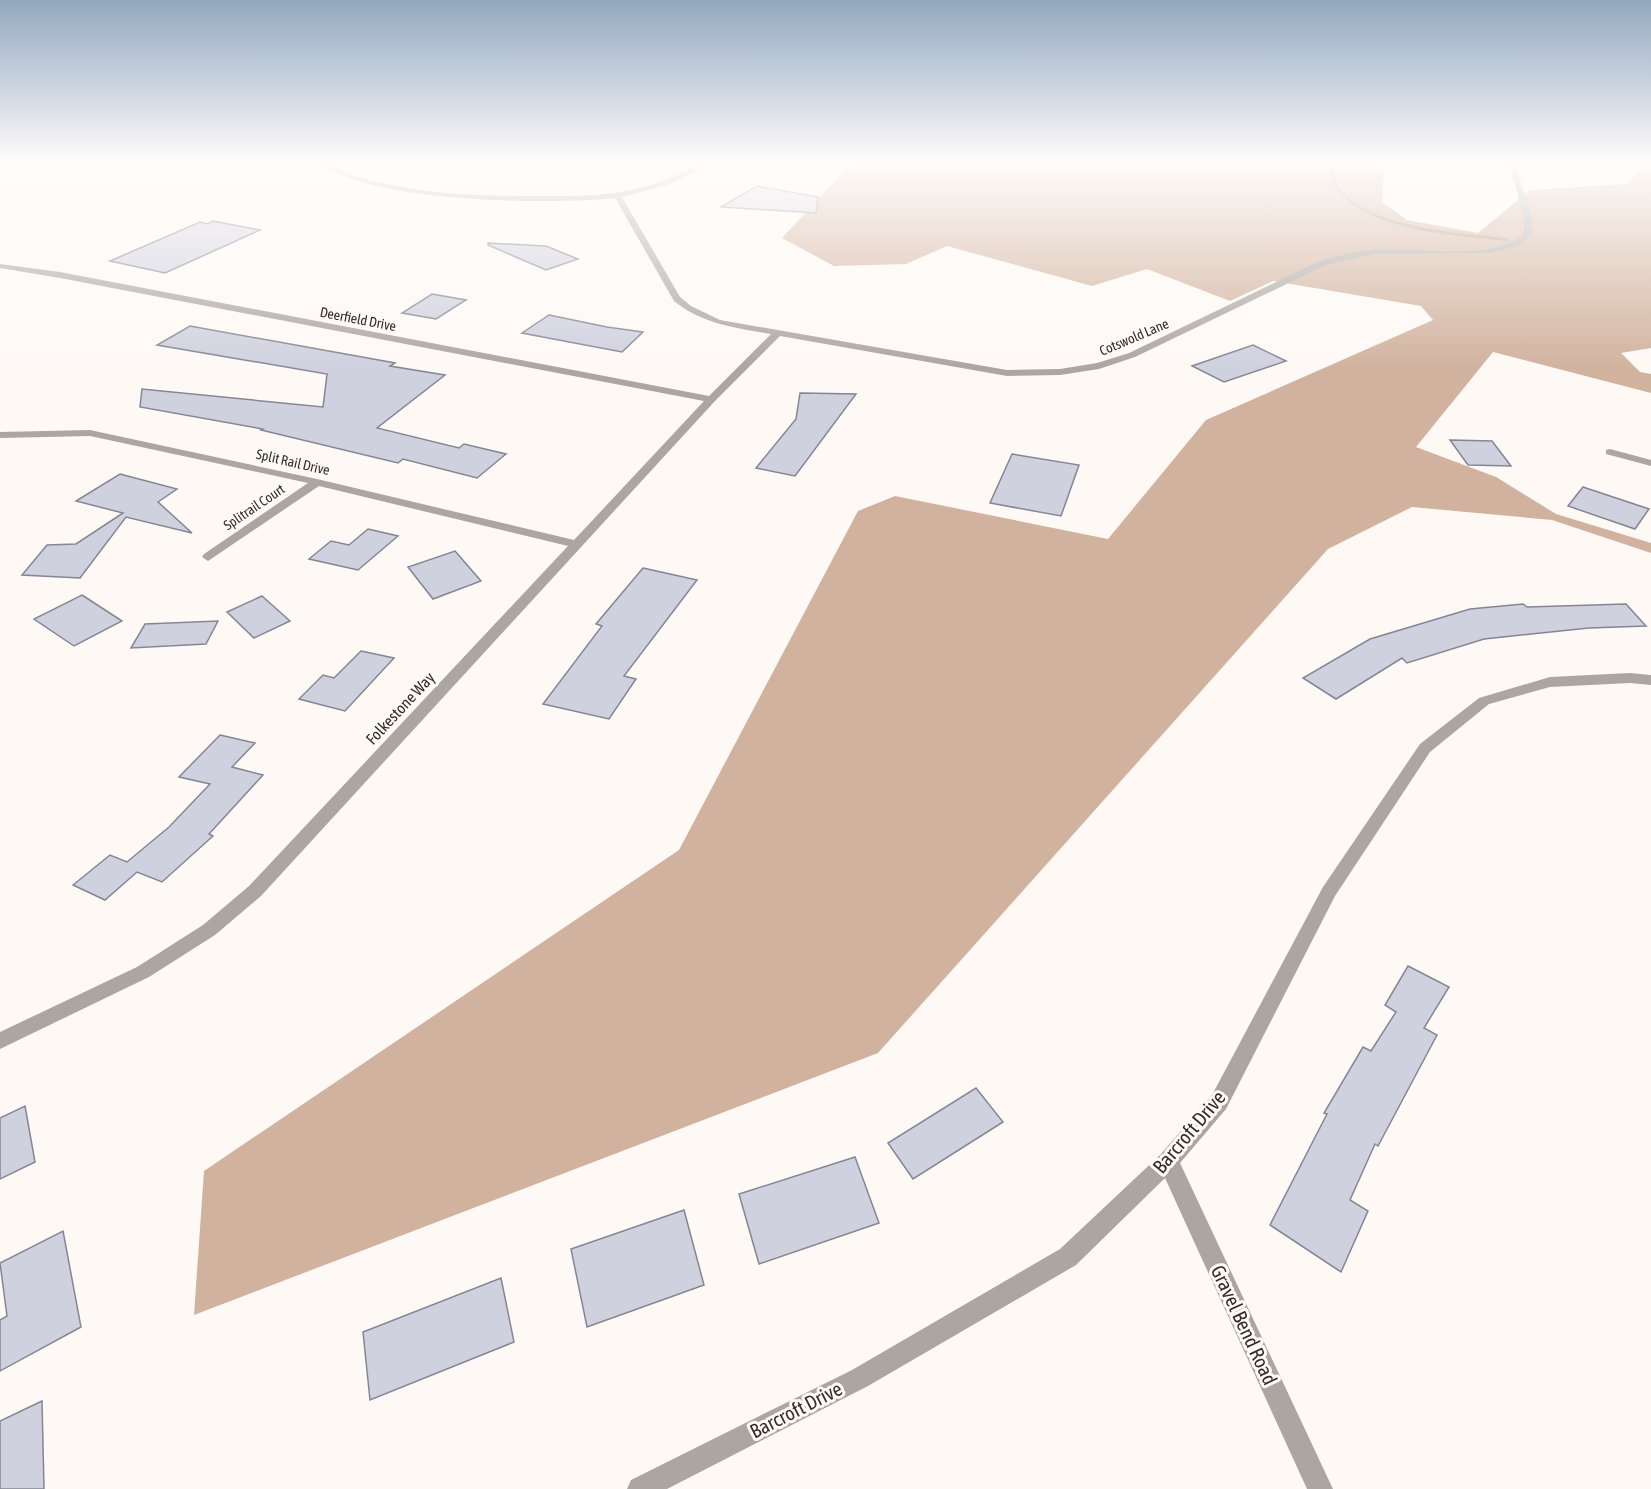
<svg xmlns="http://www.w3.org/2000/svg" width="1651" height="1489" viewBox="0 0 1651 1489" font-family="'Asap Condensed',sans-serif">
	<rect width="100%" height="100%" fill="#fef9f5"/>
	<path fill="#d1b29e" d="M853,161h531l-2,41 25,18 71,13 52,-43 97,-6 21,-23h3v187l-30,5 19,19 11,2v19l-158,-41 -77,95 80,30 60,37 95,29v10l-99,-33 -140,-13 -84,42 -450,504 -684,262 10,-144 475,-321 179,-339 37,-15 213,43 98,-119 227,-100 -12,-14 -148,-25 -43,20 -83,-32 -55,17 -145,-40 -41,18 -72,2 -52,-28z"/>
	<g fill="none" stroke-linecap="round" stroke-linejoin="round">
		<path fill="#b29581" fill-rule="evenodd" d="M1328,161h4c2,7 2,17 5,23 19,36 95,46 131,50 13,2 30,1 41,6l-2,1c-47,-5 -133,-9 -165,-47 -3,-3 -7,-7 -9,-10 -3,-7 -4,-16 -5,-23z"/>
	</g>
	<g fill="#d0d1df" stroke="#848693" stroke-width="1.5">
		<path d="M757,186l61,11 -2,16 -95,-6z"/>
		<path d="M213,221l47,9 -95,43 -55,-12 90,-39 8,2z"/>
		<path d="M488,243l58,3 32,13 -32,11 -58,-25z"/>
		<path d="M432,294l34,6 -30,19 -34,-6z"/>
		<path d="M549,315l58,12 36,5 -21,20 -100,-19z"/>
		<path d="M190,326l205,37 -5,3 55,9 -68,53 82,20 5,-4 42,10 -29,24 -74,-19 -5,4 -137,-33 2,-1 -123,-22 2,-18 181,18 4,-33 -170,-29z"/>
		<path d="M1253,345l33,16 -62,21 -32,-16z"/>
		<path d="M800,393l56,1 -61,82 -39,-8 40,-49z"/>
		<path d="M1450,440l42,1 19,25 -43,-1z"/>
		<path d="M1012,454l67,11 -18,51 -71,-13z"/>
		<path d="M120,474l57,15 -19,13 34,31 -66,-16 -46,61 -58,-3 25,-30 29,-1 47,-31 -47,-12z"/>
		<path d="M1583,487l66,22 -14,20 -67,-23z"/>
		<path d="M368,529l30,7 -40,34 -49,-11 22,-18 18,4z"/>
		<path d="M455,551l26,30 -48,18 -25,-32z"/>
		<path d="M643,568l54,12 -73,96 12,3 -27,40 -66,-15 59,-78 -6,-2z"/>
		<path d="M82,595l40,26 -48,25 -40,-27z"/>
		<path d="M262,596l28,25 -36,17 -27,-26z"/>
		<path d="M1523,604l4,3 99,-3 20,22 -57,2 -105,11 -77,24 -5,-5 -66,41 -33,-21 67,-39 100,-30z"/>
		<path d="M218,621l-12,23 -75,4 14,-24z"/>
		<path d="M361,651l33,7 -49,53 -46,-12 24,-24 11,3z"/>
		<path d="M220,735l35,8 -23,24 31,8 -54,59 4,2 -51,46 -25,-10 -32,28 -32,-15 37,-30 17,7 42,-35 41,-43 -31,-7z"/>
		<path d="M1408,966l41,21 -25,41 13,7 -59,111 -3,-2 -25,56 18,11 -27,61 -71,-47 57,-111 -3,-1 39,-66 8,4 25,-39 -11,-7z"/>
		<path d="M976,1088l27,34 -90,57 -25,-36z"/>
		<path d="M25,1106l10,56 -35,17v-61z"/>
		<path d="M855,1157l24,66 -120,41 -20,-70z"/>
		<path d="M684,1210l20,75 -117,42 -16,-78z"/>
		<path d="M63,1231l18,96 -81,44v-51l7,-4 -7,-53z"/>
		<path d="M501,1278l13,64 -144,58 -7,-68z"/>
		<path d="M42,1401l2,88h-44v-68z"/>
	</g>
	<g fill="none" stroke-linecap="round" stroke-linejoin="round">
		<g fill="#aba6a2" fill-rule="evenodd">
			<path d="M319,161c10,0 16,5 25,10 13,6 29,10 43,13 58,13 121,12 179,12 34,0 67,-4 99,-16 16,-6 35,-19 51,-19l-46,23 -48,13 58,100 11,9 29,14 287,50 53,-1 37,-6 32,-10 191,-92c21,-6 42,-12 64,-12 38,-1 112,13 140,-16v-16l-16,-56h6l18,56v16l-11,12 -30,8 -116,1 -49,11 -191,92 -36,12 -39,6 -53,1 -227,-40 -65,65 -454,495 -46,39 -66,42 -149,72v-17l137,-65 66,-42 46,-39 319,-340 -249,-60 -111,75 -6,-4 2,-3 104,-71 -218,-47 -90,2v-6l90,-2 227,49 257,61 130,-139 -644,-123 -60,-10v-4l60,8 649,124 62,-62c-35,-6 -69,-10 -97,-33l-59,-103c-62,7 -252,5 -296,-37z"/>
			<path d="M1610,449l41,11v6l-45,-12v-4z"/>
			<path d="M1630,673l21,2v10l-21,-2 -80,4 -61,17 -59,48 -95,144 -109,213 -46,54 153,326h-26l-142,-311 -89,87 -208,121 -201,103h-40l4,-9 221,-110 208,-121 101,-95 51,-59 111,-208 97,-143 59,-46 71,-21z"/>
		</g>
	</g>
	<linearGradient id="sky" x2="0" y2="1"><stop stop-color="#92a8bf"/><stop offset="0.44" stop-color="#fffcfa"/><stop offset="1" stop-color="#fffcfa" stop-opacity="0"/></linearGradient>
	<rect width="1651" height="369" fill="url(#sky)"/>
	<g text-anchor="middle" stroke-width="6" stroke-linejoin="round" paint-order="stroke">
		<g font-size="14" fill="#322d2a" stroke="#fef9f5">
			<text transform="translate(358 319) rotate(11)" y="5">Deerfield Drive</text>
			<text transform="translate(1134 337) rotate(-23)" y="5">Cotswold Lane</text>
			<text transform="translate(293 462) rotate(13)" y="5">Split Rail Drive</text>
			<text transform="translate(254 507) rotate(-34)" y="5">Splitrail Court</text>
		</g>
		<g font-size="16" fill="#322d2a" stroke="#fef9f5">
			<text transform="translate(400 708) rotate(-47)" y="6">Folkestone Way</text>
		</g>
		<g font-size="20" fill="#322d2a" stroke="#fef9f5">
			<text transform="translate(1189 1132) rotate(-50)" y="7">Barcroft Drive</text>
			<text transform="translate(1244 1325) rotate(65)" y="7">Gravel Bend Road</text>
			<text transform="translate(796 1410) rotate(-27)" y="7">Barcroft Drive</text>
		</g>
	</g>
</svg>
